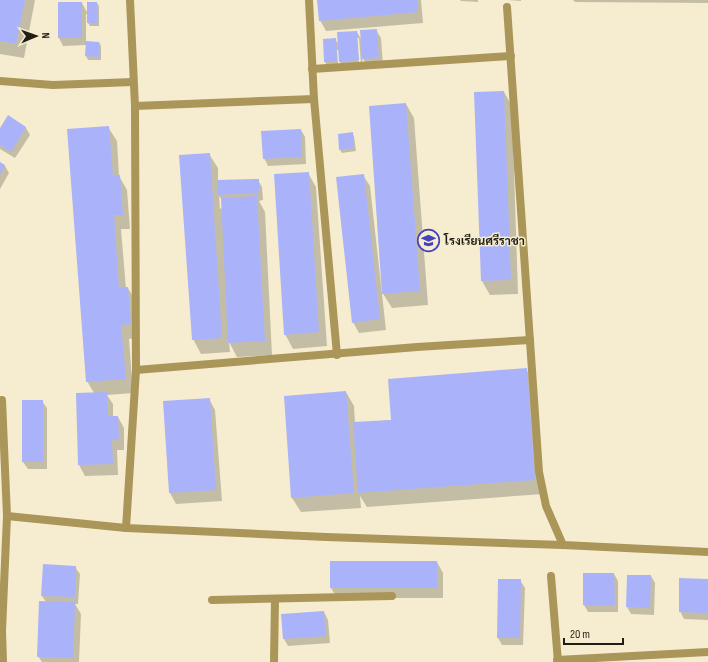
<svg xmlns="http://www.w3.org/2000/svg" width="708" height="662" viewBox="0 0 708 662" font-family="'Sofia Sans Condensed',Sarabun,sans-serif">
	<rect width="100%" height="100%" fill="#f6edd0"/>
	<g fill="#0003" fill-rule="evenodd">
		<path d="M0,0h35l-11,58 -24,-4z"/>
		<path d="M318,0h103l2,23 -97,8 -6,-11z"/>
		<path d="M460,0h18v2l-17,-1z"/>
		<path d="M508,0h13v1z"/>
		<path d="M573,0h135v3l-133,-1z"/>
		<path d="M59,3h23l6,11h-2v28h13l2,4v14h-13l-2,-4 1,-11 -24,1 -4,-8z"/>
		<path d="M97,3l2,3v20h-9l-2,-3z"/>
		<path d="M376,30l5,8 2,27 -16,1 -5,-9 1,10 -19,2 -4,-7 -1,-12h-2l1,15 -11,1 -2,-4 -1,-23h11l4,6 18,-13 5,9zM357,38h2l2,27h-2z"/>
		<path d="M504,92l8,14 6,188 -28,1 -8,-14z"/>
		<path d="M406,104l8,14 14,187 -36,3 -10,-16z"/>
		<path d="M8,116l18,12 4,7 -15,23 -15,-9v-19z"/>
		<path d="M108,127l9,14 2,35 8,14 3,39h-9l5,60 2,-1 8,14 2,36 -9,1 4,54 -26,2 6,9v13h5l6,11v22h-7l1,25 -33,1 -6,-11 15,-72 -7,-12z"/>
		<path d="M301,130l4,7 1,27 -38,2 -4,-8z"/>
		<path d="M352,133l2,3 2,15 -14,2 -2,-3z"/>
		<path d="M209,154l9,14v13l40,-1 4,7 1,13 -4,1 6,11 7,143 -35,2 -8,-15 1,10 -29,2 -8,-15zM219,196l3,4v8l-2,1z"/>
		<path d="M0,163l5,3 4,7 -9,16z"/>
		<path d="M308,173l8,14 11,159 -34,3 -8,-15z"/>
		<path d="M363,175l7,11 16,144 -27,3 -6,-11z"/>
		<path d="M526,369l9,15 8,110 -176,13 -7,-11 1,12 -60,4 -9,-14 -7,-101 61,-5 8,14 1,17 37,-3z"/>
		<path d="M209,399l6,11 7,91 -46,3 -6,-11z"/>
		<path d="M42,401l5,7v61h-19l-5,-7z"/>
		<path d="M437,562l6,11v25h-106l-6,-10z"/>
		<path d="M75,567l5,7 -2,30h-3l6,10 -2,48h-37l-4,-6 8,-54 -4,-6z"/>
		<path d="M614,574l4,7v31h-30l-4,-7z"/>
		<path d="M651,576l4,7 -1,32 -23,-1 -4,-7z"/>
		<path d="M520,580l5,8 -2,57h-21l-4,-7z"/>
		<path d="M708,580v40l-24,-1 -4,-8z"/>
		<path d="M324,612l4,8 2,23 -42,3 -4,-7 -2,-24z"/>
	</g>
	<g fill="#aab3fa">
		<path d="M0,0h25l-9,44 -16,-3z"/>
		<path d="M317,0h100l1,12 -99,9z"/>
		<rect x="58" y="2" width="24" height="36"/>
		<rect x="87" y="2" width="10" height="21"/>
		<path d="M377,29l2,29 -17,1 -2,-29z"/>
		<path d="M357,31l2,29 -20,2 -2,-30z"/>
		<path d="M336,38l1,24h-13l-1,-23z"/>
		<path d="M86,41l13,1v15l-14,-1z"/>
		<path d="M504,91l7,189 -30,1 -7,-189z"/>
		<path d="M406,103l14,188 -38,3 -13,-188z"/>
		<path d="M8,115l18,12 -15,25 -11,-7v-17z"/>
		<path d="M109,126l4,50 7,-1 3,40h-9l5,73 9,-1 3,37 -10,1 5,54 -40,3 -19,-253z"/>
		<path d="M301,129l1,28 -39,2 -2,-28z"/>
		<path d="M353,132l1,16 -15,2 -1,-16z"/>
		<path d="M210,153l12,185 -30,2 -13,-185z"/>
		<path d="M0,162l5,3 -5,10z"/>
		<path d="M309,172l10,160 -35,3 -10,-161z"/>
		<path d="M364,174l16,145 -28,4 -16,-146z"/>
		<path d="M259,179v14l-41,2 -1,-15z"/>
		<path d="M257,196l8,145 -37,2 -7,-145z"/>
		<path d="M527,368l8,112 -177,13 -5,-71 38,-2 -3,-41z"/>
		<path d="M346,391l8,102 -63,5 -7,-102z"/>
		<path d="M107,392l1,24h10l1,23 -7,1 1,24 -35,1 -2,-72z"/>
		<path d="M210,398l6,92 -47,3 -6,-92z"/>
		<rect x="22" y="400" width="21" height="62"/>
		<rect x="330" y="561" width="107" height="27"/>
		<path d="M43,564l33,2 -1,31 -34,-1z"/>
		<path d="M583,573h31l1,32h-32z"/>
		<path d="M627,575h24l-1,33 -24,-1z"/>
		<path d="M679,578l29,1v34l-29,-1z"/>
		<path d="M498,579h23l-1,59h-23z"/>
		<path d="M39,601l36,1 -2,56 -36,-1z"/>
		<path d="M324,611l2,25 -43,3 -2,-25z"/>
	</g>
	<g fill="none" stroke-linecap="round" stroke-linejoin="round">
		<g stroke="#ab9659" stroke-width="8">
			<path d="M309,0l5,99 23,256"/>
			<path d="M507,7l32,465 7,34 17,39"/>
			<path d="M312,69l199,-13"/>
			<path d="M0,81l53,4 80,-3"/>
			<path d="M135,106l179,-7"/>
			<path d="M136,370l281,-23 113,-7"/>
			<path d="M2,400l5,116"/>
			<path d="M126,528l10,-158 -1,-264 -5,-106"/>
			<path d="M551,576l7,86"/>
			<path d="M212,600l180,-4"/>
			<path d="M0,631h2l1,31"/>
			<path d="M2,631l5,-115 119,12 200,9 237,8 145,7"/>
			<path d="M557,660l151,-8"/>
			<path d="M274,662l1,-63"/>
		</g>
	</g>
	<defs>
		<symbol id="school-ring" viewBox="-11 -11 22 22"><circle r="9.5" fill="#f6edd0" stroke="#4643b9" stroke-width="1.5"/><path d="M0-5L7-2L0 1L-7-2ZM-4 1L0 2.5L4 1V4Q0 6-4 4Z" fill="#4643b9"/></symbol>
	</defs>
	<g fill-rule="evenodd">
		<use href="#school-ring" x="416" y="228" width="25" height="25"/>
	</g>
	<g text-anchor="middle" stroke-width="3" stroke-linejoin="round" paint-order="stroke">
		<g font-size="12" font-weight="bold" fill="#211d13" stroke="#f6edd0" text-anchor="start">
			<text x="444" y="245">โรงเรียนศรีราชา</text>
		</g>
	</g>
	<g transform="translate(36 36) rotate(88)" stroke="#f6edd0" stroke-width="3" paint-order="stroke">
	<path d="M0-3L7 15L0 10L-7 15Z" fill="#211d13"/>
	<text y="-6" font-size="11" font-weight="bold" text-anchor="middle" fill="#211d13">N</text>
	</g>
	<path d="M564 638v6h59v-6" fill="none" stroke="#211d13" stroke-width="2"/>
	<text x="570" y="638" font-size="12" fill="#211d13" stroke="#f6edd0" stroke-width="3" paint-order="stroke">20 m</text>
</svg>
